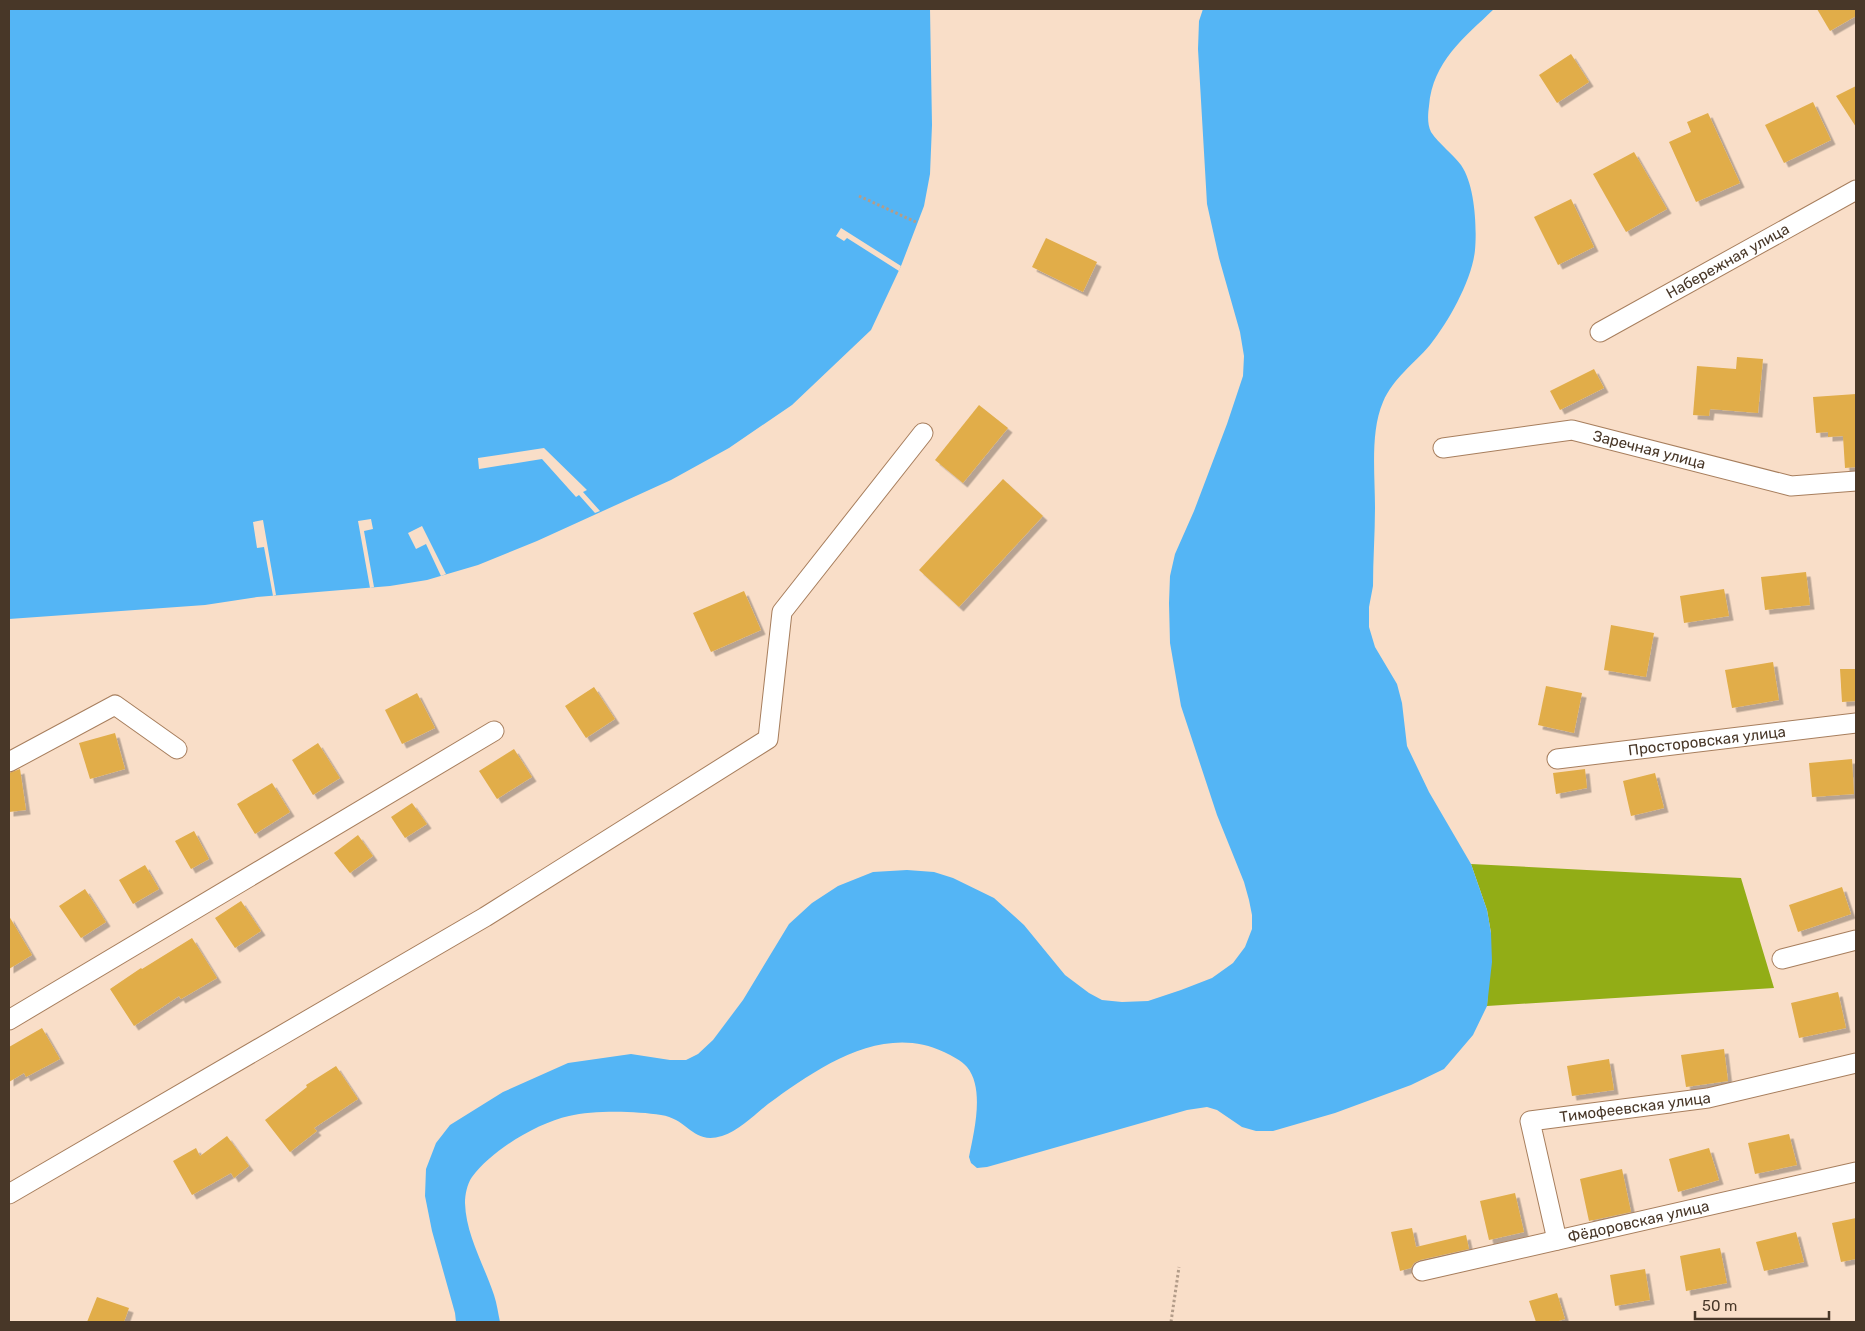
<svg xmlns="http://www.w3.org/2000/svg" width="1865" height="1331" viewBox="0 0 1865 1331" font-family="Rubik,sans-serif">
	<defs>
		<filter id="shadow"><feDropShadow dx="4.5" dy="4.5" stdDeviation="0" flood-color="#0004"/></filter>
	</defs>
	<rect width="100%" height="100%" fill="#f9dec8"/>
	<path fill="#92ad16" d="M1471,864l270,14 33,110 -287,18 4,-73 -4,-23z"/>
	<g fill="#54b5f5">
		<path d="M9,9h921l2,116 -2,49 -6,32 -23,60 -30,64 -79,75 -63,43 -58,32 -134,61 -59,24 -51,15 -37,6 -133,11 -52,8 -196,14z"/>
		<path d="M1203,9h291c-30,29 -61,52 -65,97 -1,8 -2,18 2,26 8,12 22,22 30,33 14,20 16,62 14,85 -3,30 -26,71 -45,95 -16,19 -37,33 -47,57 -13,30 -8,73 -8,105 0,27 -2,53 -2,79l-4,21v20l6,20 22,37 5,19 5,43 22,46 42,72 16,46 4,23 1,29 -5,44 -14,29 -29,34 -33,16 -76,28 -62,18h-17l-14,-4 -25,-17 -10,-3 -20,3 -200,57 -10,1 -6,-5 -2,-6c5,-25 16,-68 -2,-90 -6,-7 -15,-11 -23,-15 -62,-30 -128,17 -176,52 -14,11 -28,26 -46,32 -30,9 -33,-17 -61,-21 -25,-4 -67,-5 -92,1 -32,7 -77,34 -97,61 -5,7 -7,18 -7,26 1,32 19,62 29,92 3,9 4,18 6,27h-44l-1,-9 -23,-82 -7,-35 1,-27 10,-26 14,-18 53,-33 65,-29 63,-9 39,6h16l12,-6 15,-14 30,-40 46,-76 23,-21 26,-17 35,-14 34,-2 27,2 19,6 41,20 30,27 41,50 24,18 13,7 20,2 26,-1 33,-11 31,-12 21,-15 12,-16 7,-18v-14l-3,-15 -5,-18 -27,-67 -36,-109 -11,-63 -1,-40 1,-27 5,-22 19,-43 33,-87 16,-48 1,-20 -4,-24 -21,-74 -12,-54 -9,-155 1,-28z"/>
	</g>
	<g fill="#f9dec8">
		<path d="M841,228l60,38 -2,5 -52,-33 -3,3 -8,-5z"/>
		<path d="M544,448l43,42 -4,2 17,19 -5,2 -16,-18 -3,2 -34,-38 -63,10 -1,-11z"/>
		<path d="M371,519l2,10 -9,2 10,56 -4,1 -12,-67z"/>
		<path d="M263,520l13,75 -3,1 -9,-49 -7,1 -4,-26z"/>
		<path d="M422,526l24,48 -5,2 -15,-32 -10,5 -8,-16z"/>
	</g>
	<g fill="#e1ad49" filter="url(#shadow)">
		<path d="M1817,9h39v7l-26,15z"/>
		<path d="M1571,54l18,28 -32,21 -18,-28z"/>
		<path d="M1856,86v41l-20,-31z"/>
		<path d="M1813,102l18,38 -47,23 -19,-38z"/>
		<path d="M1708,113l32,70 -44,19 -27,-60 22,-10 -4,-10z"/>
		<path d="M1634,152l33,57 -41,23 -33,-58z"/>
		<path d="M1571,199l23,48 -36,18 -24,-48z"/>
		<path d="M1046,238l51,24 -14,30 -51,-25z"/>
		<path d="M1737,357l26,2 -5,54 -48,-4 -1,7 -16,-1 4,-49 39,3z"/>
		<path d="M1594,369l10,19 -44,22 -10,-19z"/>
		<path d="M1856,394v73l-11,1 -2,-32 -15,1v-5l-12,1 -3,-36z"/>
		<path d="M979,405l29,23 -45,55 -28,-23z"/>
		<path d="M1003,479l40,37 -84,91 -40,-37z"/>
		<path d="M1806,572l4,33 -45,5 -4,-33z"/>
		<path d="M1724,589l5,27 -45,7 -4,-27z"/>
		<path d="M744,591l17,39 -50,22 -18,-39z"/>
		<path d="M1611,625l43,8 -8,44 -42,-7z"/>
		<path d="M1773,662l6,38 -47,8 -7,-38z"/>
		<path d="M1840,669h16v32l-14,1z"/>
		<path d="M1546,686l36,7 -8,40 -36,-8z"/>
		<path d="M594,687l21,32 -29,19 -21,-32z"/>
		<path d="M417,693l18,35 -33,16 -17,-34z"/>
		<path d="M115,733l10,36 -35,10 -11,-36z"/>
		<path d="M318,743l22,35 -27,17 -21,-35z"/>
		<path d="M514,749l18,28 -35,22 -18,-28z"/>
		<path d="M1852,759l2,35 -42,3 -3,-34z"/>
		<path d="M20,769l6,41 -17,2v-39z"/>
		<path d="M1585,769l2,19 -31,6 -3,-21z"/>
		<path d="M1655,773l9,35 -33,8 -8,-35z"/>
		<path d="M272,783l18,29 -35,22 -18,-30z"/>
		<path d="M412,803l15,21 -22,14 -14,-21z"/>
		<path d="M194,831l15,28 -18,10 -16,-28z"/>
		<path d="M358,835l15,21 -23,17 -16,-20z"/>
		<path d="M145,865l14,24 -26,15 -14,-24z"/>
		<path d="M1842,887l9,27 -53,18 -9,-27z"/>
		<path d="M85,889l21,33 -25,16 -22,-32z"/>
		<path d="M241,901l20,30 -26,17 -20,-30z"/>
		<path d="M9,916l23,39 -23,14z"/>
		<path d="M192,938l25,40 -36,21 -2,-3 -45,30 -24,-37 31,-21 1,1z"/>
		<path d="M1838,992l8,36 -47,10 -8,-35z"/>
		<path d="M42,1028l18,31 -34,18 -2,-4 -15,9v-35z"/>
		<path d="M1724,1049l4,32 -42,6 -5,-32z"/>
		<path d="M1609,1059l5,31 -42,6 -5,-30z"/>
		<path d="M336,1066l22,33 -44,29 3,3 -27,21 -25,-32 42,-33 -1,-2z"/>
		<path d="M1789,1134l8,31 -42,9 -7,-31z"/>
		<path d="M227,1136l22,30 -15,12 -3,-5 -39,22 -19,-34 23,-13 4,8z"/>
		<path d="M1709,1148l10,32 -41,12 -9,-33z"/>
		<path d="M1622,1169l9,43 -42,9 -9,-42z"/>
		<path d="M1515,1193l9,39 -35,8 -9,-39z"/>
		<path d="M1856,1218v41l-15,3 -9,-39z"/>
		<path d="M1412,1228l4,19 50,-12 3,14 -49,11 -6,3 -3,5 -11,3 -9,-39z"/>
		<path d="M1796,1232l8,30 -40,9 -8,-29z"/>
		<path d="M1720,1248l7,35 -41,8 -6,-35z"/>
		<path d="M1645,1269l5,31 -35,6 -5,-31z"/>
		<path d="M1557,1293l8,26 -10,3h-19l-7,-21z"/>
		<path d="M97,1297l32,11 -5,14h-37z"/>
	</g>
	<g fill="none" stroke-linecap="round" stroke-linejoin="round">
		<defs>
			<g id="minor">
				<path id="s1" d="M1600,332l256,-142"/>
				<path id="s2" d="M1443,448l129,-18 219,56 65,-5"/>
				<path id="s3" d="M1557,759l299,-36"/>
				<path d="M9,762l106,-57 62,44"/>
				<path d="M1782,959l74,-19"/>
				<path d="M9,1020l485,-289"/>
				<path d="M9,1194l476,-277 283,-178 14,-127 141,-179"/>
				<path id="s4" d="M1557,1240l-27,-119 178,-23 148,-35"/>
				<path id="s5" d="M1422,1271l434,-99"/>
			</g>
		</defs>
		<use href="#minor" stroke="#a77e5d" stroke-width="21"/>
		<g stroke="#b39c89" stroke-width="3" stroke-dasharray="2.5 2.5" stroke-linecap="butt">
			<path d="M859,196l59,27"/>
			<path d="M1171,1322l8,-55"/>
		</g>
		<use href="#minor" stroke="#fff" stroke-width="19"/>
	</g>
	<g text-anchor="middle" stroke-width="4" stroke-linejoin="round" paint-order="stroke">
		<g font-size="15" fill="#483728" stroke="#f9dec8">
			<text dy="5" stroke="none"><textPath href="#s1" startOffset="146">Набережная улица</textPath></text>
			<text dy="5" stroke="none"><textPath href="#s2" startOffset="210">Заречная улица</textPath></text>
			<text dy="5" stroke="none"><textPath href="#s3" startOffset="151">Просторовская улица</textPath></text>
			<text dy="5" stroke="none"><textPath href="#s4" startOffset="228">Тимофеевская улица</textPath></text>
			<text dy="5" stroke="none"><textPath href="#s5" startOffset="222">Фёдоровская улица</textPath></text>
		</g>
	</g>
	<rect width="1865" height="1331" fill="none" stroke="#483728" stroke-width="20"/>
	<path d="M1695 1311v8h134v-8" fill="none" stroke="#483728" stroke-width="2.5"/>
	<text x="1702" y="1311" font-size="15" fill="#483728" stroke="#f9dec8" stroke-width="4" paint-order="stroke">50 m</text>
</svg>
